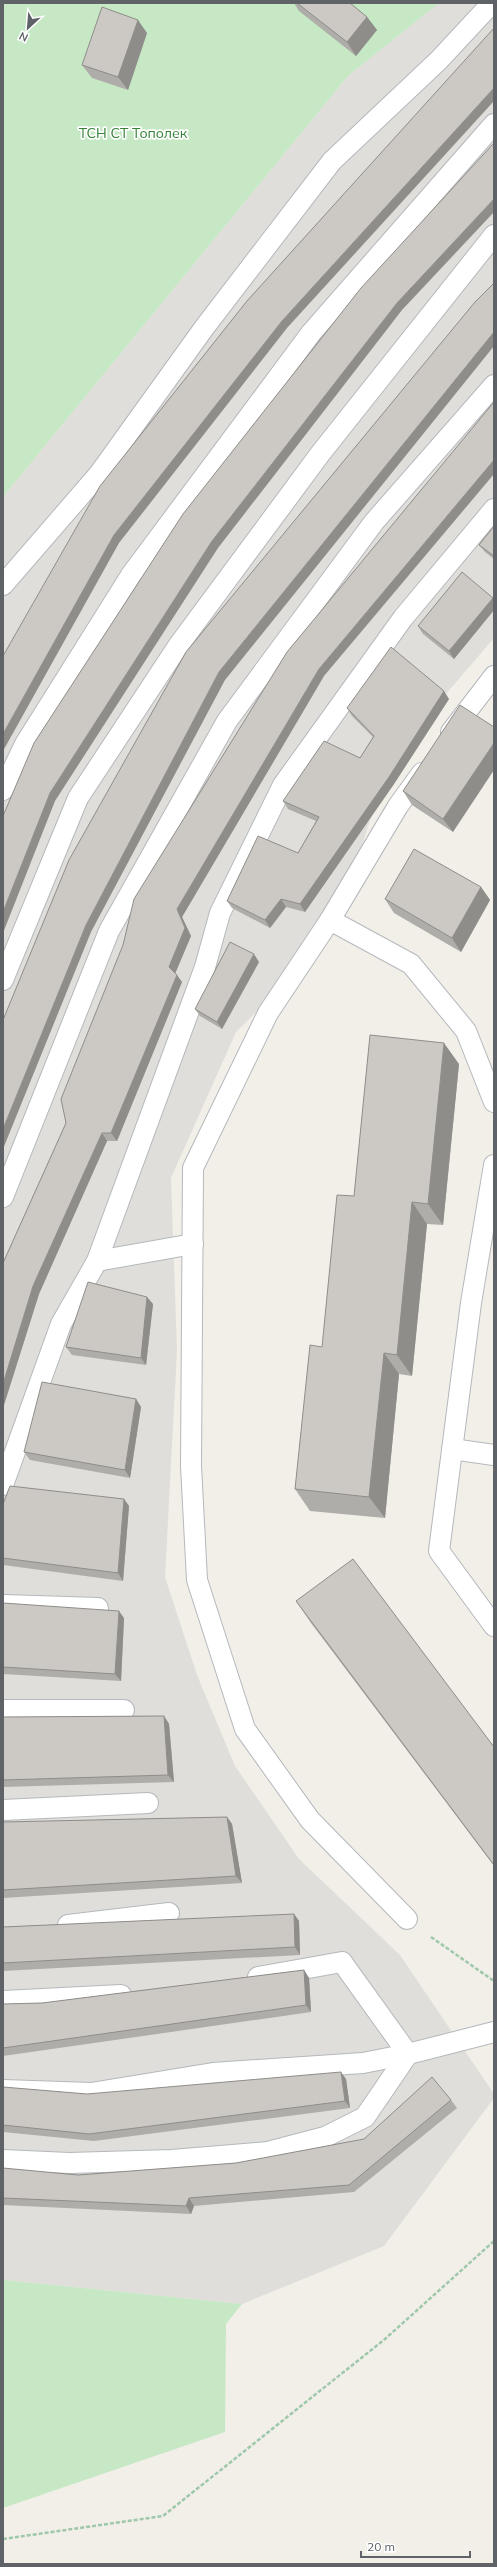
<svg xmlns="http://www.w3.org/2000/svg" width="497" height="2567" viewBox="0 0 497 2567" font-family="Mulish,sans-serif">
	<rect width="100%" height="100%" fill="#f1efe8"/>
	<path fill="#e0deda" d="M439,3h55v635l-104,121 -58,178 -96,95 -65,146 6,173 -12,226 32,98 38,91 64,93 101,96 94,139v4l-110,148 -142,58 -239,-24v-1783l345,-421z"/>
	<g fill="#c6e8c5">
		<path d="M3,3h436l-91,73 -345,421z"/>
		<path d="M3,2280l239,24 -16,20 -1,108 -222,76z"/>
	</g>
	<g fill="none" stroke-linecap="round" stroke-linejoin="round">
		<defs>
			<g id="service">
				<path d="M3,585l96,-111 105,-146 128,-167 107,-101 53,-57"/>
				<path d="M451,732l43,-56"/>
				<path d="M3,790l22,-46 106,-169 180,-242 183,-209"/>
				<path d="M330,920l81,44 55,67 28,71"/>
				<path d="M3,980l75,-182 100,-152 142,-192 174,-219"/>
				<path d="M494,1165l-23,138 -32,248 55,75"/>
				<path d="M3,1197l106,-266 118,-210 147,-199 120,-137"/>
				<path d="M97,1261l96,-17"/>
				<path d="M452,1449l42,6"/>
				<path d="M3,1485l58,-161 36,-63 108,-294 15,-54 63,-128 120,-167 91,-109"/>
				<path d="M3,1605l95,3"/>
				<path d="M3,1710h121"/>
				<path d="M3,1810l145,-7"/>
				<path d="M407,1919l-97,-99 -65,-91 -48,-149 -6,-114 2,-298 75,-155 62,-93 68,-114 24,-33"/>
				<path d="M68,1925l101,-12"/>
				<path d="M258,1977l84,-15 66,92 86,-22"/>
				<path d="M3,2001l118,-6"/>
				<path d="M3,2090l88,3 122,-20 150,-10 45,-9"/>
				<path d="M3,2160l66,3 103,-3 96,-8 57,-15 40,-20 43,-63"/>
			</g>
		</defs>
		<use href="#service" stroke="#b5b8bc" stroke-width="22"/>
		<g stroke="#9ec8a9" stroke-width="2.5" stroke-dasharray="4 2" stroke-linecap="butt">
			<path d="M431,1937l63,44"/>
			<path d="M3,2539l160,-23 222,-177 109,-98"/>
		</g>
		<use href="#service" stroke="#fff" stroke-width="20"/>
	</g>
	<g fill="#afada9">
		<path d="M294,3h56l17,14 10,13 -21,26 -57,-45z"/>
		<path d="M147,33l-19,57 -36,-12 -10,-13z"/>
		<path d="M494,526v33l-9,-7 -6,-7z"/>
		<path d="M493,598l1,2v10l-40,49 -31,-25 -5,-8z"/>
		<path d="M324,676l-142,241 9,19 -16,37 7,9 -65,159h-10l-68,153 -36,114v-145l63,-140 -5,-24z"/>
		<path d="M449,699l-55,85 -89,128 -19,-5 -16,21 -38,-20 -5,-7 71,-48 18,-32 -28,-12 -5,-8 77,-43 13,-21 -21,-21 -5,-8z"/>
		<path d="M494,727l-41,105 -41,-27 -9,-14z"/>
		<path d="M481,887l9,13 -29,52 -67,-39 -9,-14z"/>
		<path d="M259,962l-37,67 -22,-13 -5,-7z"/>
		<path d="M459,1064l-16,161 -16,-1 -15,152 -13,-2 -14,144 -75,-7 -15,-22 27,-142 32,-151z"/>
		<path d="M153,1304l-7,61 -74,-10 -6,-8z"/>
		<path d="M136,1399l5,8 -11,71 -100,-18 -6,-8z"/>
		<path d="M124,1499l5,7 -6,75 -120,-16v-61z"/>
		<path d="M296,1601l198,146v119l-183,-243z"/>
		<path d="M3,1603l121,15 -3,63 -118,-7z"/>
		<path d="M164,1716l5,8 5,58 -171,5v-70z"/>
		<path d="M227,1817l5,7 10,59 -239,15v-76z"/>
		<path d="M294,1914l5,7 1,34 -297,16v-44z"/>
		<path d="M304,1970l5,8 2,34 -308,44v-52l39,-1z"/>
		<path d="M346,2079l4,29 -256,33 -91,-9v-45l84,7z"/>
		<path d="M451,2100l6,8 -103,84 -160,14 -3,8 -188,-9v-37l75,7 158,-12 128,-24z"/>
	</g>
	<g fill="#8f8d8a">
		<path d="M367,17l10,13 -21,26 -9,-14z"/>
		<path d="M138,20l9,13 -19,57 -10,-13z"/>
		<path d="M494,88v13l-207,227 -168,215 -116,208v-17l111,-199 168,-214z"/>
		<path d="M494,199v13l-92,98 -184,238 -163,253 -52,132v-21l47,-119 162,-252 185,-238z"/>
		<path d="M494,332v14l-269,334 -134,252 -88,217v-20l83,-204 133,-253z"/>
		<path d="M494,460v14l-170,202 -142,241 9,19 -16,38 -6,-7 8,-58 142,-240z"/>
		<path d="M493,598l1,2v10l-40,49 -5,-8z"/>
		<path d="M444,691l5,8 -55,85 -89,128 -5,-8z"/>
		<path d="M494,743v27l-41,62 -10,-13z"/>
		<path d="M481,887l9,13 -29,52 -9,-14z"/>
		<path d="M281,899l5,8 -16,21 -5,-8z"/>
		<path d="M254,954l5,8 -37,67 -5,-7z"/>
		<path d="M177,975l5,7 -65,159 -6,-8z"/>
		<path d="M444,1043l15,21 -16,161 -15,-21z"/>
		<path d="M102,1133l5,8 -68,153 -36,114v-24l30,-98z"/>
		<path d="M412,1202l15,22 -15,152 -15,-21z"/>
		<path d="M147,1297l6,7 -7,61 -5,-7z"/>
		<path d="M384,1353l15,21 -14,144 -16,-21z"/>
		<path d="M136,1399l5,8 -11,71 -5,-8z"/>
		<path d="M124,1499l5,7 -6,75 -5,-8z"/>
		<path d="M119,1611l5,7 -3,63 -6,-7z"/>
		<path d="M164,1716l5,8 5,58 -6,-7z"/>
		<path d="M227,1817l5,7 10,59 -6,-7z"/>
		<path d="M294,1914l5,7 1,34 -5,-8z"/>
		<path d="M304,1970l5,8 2,34 -5,-7z"/>
		<path d="M341,2072l5,7 4,29 -5,-7z"/>
		<path d="M189,2198l5,8 -3,8 -5,-8z"/>
	</g>
	<g fill="#ccc9c5" stroke="#8f8d8a">
		<path d="M297,3h53l17,14 -20,25z"/>
		<path d="M102,7l36,13 -20,57 -36,-12z"/>
		<path d="M494,28v60l-212,233 -168,214 -111,199v-78l97,-170 147,-185z"/>
		<path d="M494,143v56l-97,104 -185,238 -162,252 -47,119v-96l31,-73 149,-229 178,-226z"/>
		<path d="M494,283v49l-275,340 -133,253 -83,204v-109l66,-160 117,-208 289,-350z"/>
		<path d="M494,402v58l-175,209 -142,240 8,19 -16,39 8,8 -66,158h-9l-69,153 -30,98v-121l63,-140 -5,-24 62,-154 11,-46 153,-247z"/>
		<path d="M494,526v30l-15,-11z"/>
		<path d="M462,572l31,26 -44,53 -31,-25z"/>
		<path d="M391,647l53,44 -55,86 -89,127 -19,-5 -16,21 -38,-19 31,-65 40,17 21,-36 -36,-16 41,-60 36,17 14,-22 -27,-28z"/>
		<path d="M460,705l34,22v16l-51,76 -40,-28z"/>
		<path d="M414,849l67,38 -29,51 -67,-39z"/>
		<path d="M230,942l24,12 -37,68 -22,-13z"/>
		<path d="M370,1035l74,8 -16,161 -16,-2 -15,153 -13,-2 -15,144 -74,-8 15,-144 12,2 15,-152 17,1z"/>
		<path d="M88,1282l59,15 -6,61 -75,-11z"/>
		<path d="M42,1382l94,17 -11,71 -101,-18z"/>
		<path d="M10,1486l114,13 -6,74 -115,-15v-54z"/>
		<path d="M353,1559l141,188v118l-198,-264z"/>
		<path d="M3,1603l116,8 -4,63 -112,-7z"/>
		<path d="M164,1716l4,59 -165,5v-63z"/>
		<path d="M227,1817l9,59 -233,14v-68z"/>
		<path d="M294,1914l1,33 -292,16v-36z"/>
		<path d="M304,1970l2,35 -303,43v-44l39,-1z"/>
		<path d="M341,2072l4,29 -256,33 -86,-9v-38l84,7z"/>
		<path d="M432,2077l19,23 -102,85 -160,13 -3,8 -183,-8v-30l75,7 158,-12 128,-24z"/>
	</g>
	<g text-anchor="middle" stroke-width="3.5" stroke-linejoin="round" paint-order="stroke">
		<g font-size="14" fill="#358137" stroke="#fff">
			<text x="133" y="138">ТСН СТ Тополек</text>
		</g>
	</g>
	<rect width="497" height="2567" fill="none" stroke="#5f6368" stroke-width="8"/>
	<g transform="translate(28 28) rotate(206)" stroke="#ffffff" stroke-width="3" paint-order="stroke">
	<path d="M0-3L7 15L0 10L-7 15Z" fill="#5f6368"/>
	<text y="-6" font-size="11" font-weight="bold" text-anchor="middle" fill="#5f6368">N</text>
	</g>
	<path d="M361 2551v6h109v-6" fill="none" stroke="#5f6368" stroke-width="2"/>
	<text x="367" y="2551" font-size="12" fill="#5f6368" stroke="#ffffff" stroke-width="3" paint-order="stroke">20 m</text>
</svg>
